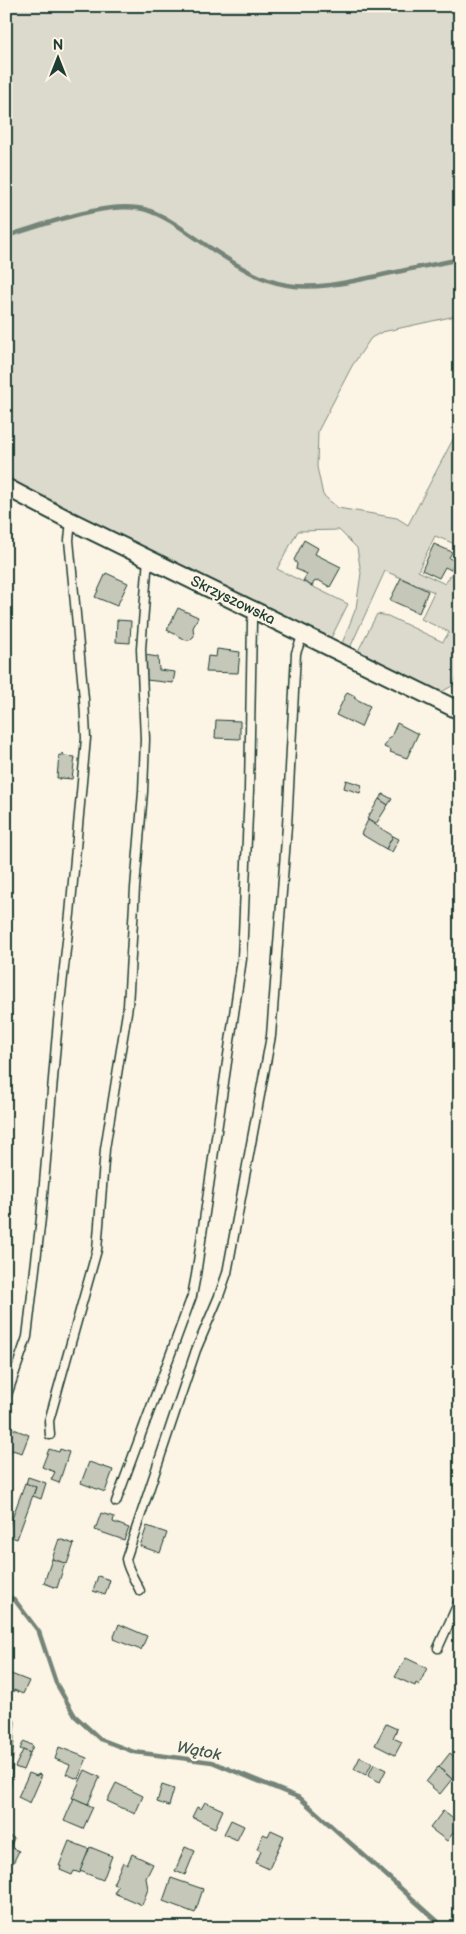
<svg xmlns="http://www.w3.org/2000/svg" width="466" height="1934" viewBox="0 0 466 1934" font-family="'Balsamiq Sans',sans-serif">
	<rect width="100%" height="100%" fill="#fcf5e5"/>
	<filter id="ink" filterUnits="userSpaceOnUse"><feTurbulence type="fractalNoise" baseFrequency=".02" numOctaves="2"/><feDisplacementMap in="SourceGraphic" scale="10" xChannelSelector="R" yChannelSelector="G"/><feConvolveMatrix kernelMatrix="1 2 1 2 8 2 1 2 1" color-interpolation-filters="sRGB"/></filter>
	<g filter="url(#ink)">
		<path fill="#dcdacc" stroke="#7e8c80" d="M6,6h454v309l-78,17 -11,6 -19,28 -34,65 -1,36 6,28 15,13 59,10 11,7 52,-99v120l-25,-10 -17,35 27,13 11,-17 4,2v103l-8,14 -14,8 -81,-41 20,-39 11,2 55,26 6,-10 -28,-13 13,-27 -49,-21 -36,79 -8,-4 15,-38 5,-35 -4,-25 -18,-18 -41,1 -21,38 71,35 -18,36 -324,-160z"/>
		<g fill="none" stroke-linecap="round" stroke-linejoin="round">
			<g stroke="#758479" stroke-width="4.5">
				<path d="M6,236c39,-11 102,-37 141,-26 22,7 46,27 65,39 23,15 48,32 75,36 30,5 62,-3 91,-9 27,-6 54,-11 82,-17"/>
				<path d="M6,1596l8,3 25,33 17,51 19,33 25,23 34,13 78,10 88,36 145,130"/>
			</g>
		</g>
		<g fill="#c5c7b9" stroke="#1f3d34">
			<path d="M304,540l14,8 -3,6 26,13 -11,20 -12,-7 -4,2 -2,4 -9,-5 4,-7 -11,-5 1,-5 -3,-4z"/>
			<path d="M434,544l18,8 -3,6 6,3 -4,9 -6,-3 -6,11 -17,-8z"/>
			<path d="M106,573l22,10 -11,23 -22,-9z"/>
			<path d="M401,578l27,13 -9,22 -29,-13z"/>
			<path d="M178,608l20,9 -5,11 1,8 -4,4h-4l-19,-10z"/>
			<path d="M117,620l14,1 -1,22 -14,-1z"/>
			<path d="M217,649l23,3 -2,21 -32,-1 2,-16 8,1z"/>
			<path d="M145,655l13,2 1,13 16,2 -2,11 -27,-3z"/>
			<path d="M347,692l8,4 -1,2 16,8 -9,21 -25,-12z"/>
			<path d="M216,720l24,1v18l-25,-1z"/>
			<path d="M397,723l21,11 -11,24 -17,-6 1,-2 -7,-3 5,-10h2z"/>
			<path d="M63,753l1,3 11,1 -3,22 -11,-1 -1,2 1,-2h-4l2,-23 4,1z"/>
			<path d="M346,780l16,5 -2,8 -16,-5z"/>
			<path d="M383,794l9,5 -4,6 -9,-6z"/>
			<path d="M379,799l9,6 -12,19 -9,-5z"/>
			<path d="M368,820l25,16 -7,13 -25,-15z"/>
			<path d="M393,836l6,3 -7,13 -6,-3z"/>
			<path d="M6,1426l23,9 -7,18 -10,-3 -2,4 -4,-1z"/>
			<path d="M49,1449l10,3 1,-3 9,3 -10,31 -8,-3 4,-8 -13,-5z"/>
			<path d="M89,1462l24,8 -8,22 -24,-9z"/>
			<path d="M28,1477l18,6 -5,16 -8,-3 3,-9 -10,-3z"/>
			<path d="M25,1483l11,4 -19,52 -11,-4z"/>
			<path d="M101,1513l13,4 -1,5 16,6 -5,12 -29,-10z"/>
			<path d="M147,1526l20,7 -7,20 -20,-7z"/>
			<path d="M59,1539l15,5 -7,20 -15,-5z"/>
			<path d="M52,1559l13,4 -8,25 -13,-5z"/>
			<path d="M98,1576l12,4 -5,15 -12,-4z"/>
			<path d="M119,1624l28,12 -6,14 -28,-11z"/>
			<path d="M406,1658l21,10 -8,17 -3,-2 -1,3 -20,-9z"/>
			<path d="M6,1672l23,9 -6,13 -9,-4 -1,2 -7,-2z"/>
			<path d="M386,1724l11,5 -4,9 9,4 -7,13 -20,-10z"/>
			<path d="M24,1741l9,5 -3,7 -10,-4z"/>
			<path d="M59,1747l28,11 -9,21 -12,-5 4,-9 -15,-6z"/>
			<path d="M23,1750l7,3 -7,17 -8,-3z"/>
			<path d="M450,1753l10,9v8l-8,9 -13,-12z"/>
			<path d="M360,1757l12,6 -6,12 -12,-6z"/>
			<path d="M374,1764l12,6 -6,12 -12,-6z"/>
			<path d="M438,1767l14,12 -12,15 -14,-12z"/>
			<path d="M85,1770l15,7 -12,27 -16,-6z"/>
			<path d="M29,1773l8,3 1,-2 3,1 -2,3h2l-11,25 -12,-6z"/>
			<path d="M116,1783l27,13 -8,18 -28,-13z"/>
			<path d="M162,1785l12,4 -5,17 -12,-4z"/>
			<path d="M74,1798l19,9 -10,22 -19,-8z"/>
			<path d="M205,1802l18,8 -8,18 -23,-11 5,-10 4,2z"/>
			<path d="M443,1811l17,13 -13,17 -17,-13z"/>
			<path d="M231,1820l13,6 -7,14 -13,-6z"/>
			<path d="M271,1830l13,6 -15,33 -13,-6 5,-12 -4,-2 6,-15 5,2z"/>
			<path d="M6,1835l8,3 -4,9 9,4 -6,12 -7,-3z"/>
			<path d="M69,1841l20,8 -9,24 -6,-2 -2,4 -12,-5 1,-4h-2z"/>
			<path d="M90,1847l22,9 -9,24 -23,-9z"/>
			<path d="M185,1847l10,4 -10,24 -10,-4z"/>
			<path d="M132,1854l21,10 -7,14 2,11 -6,16 -28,-12 4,-7 -5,-2 10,-22 4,3z"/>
			<path d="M171,1878l32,11 -8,24 -32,-12z"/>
		</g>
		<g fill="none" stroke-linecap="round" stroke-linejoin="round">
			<defs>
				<g id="lane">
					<path d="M6,1398l21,-61 14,-119 17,-197 12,-107 16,-176 -2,-39 -15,-159 2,-19"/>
					<path d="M50,1435l-1,-14 48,-171 8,-101 23,-143 7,-118 8,-96 2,-53 -4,-90 7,-91"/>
					<path d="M116,1502l76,-206 4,-21 46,-316 7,-169 3,-169 3,-10"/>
					<path d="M140,1591c-5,-11 -12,-20 -14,-32l70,-209 23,-54 8,-23 44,-237 16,-210 9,-173 7,-19"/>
					<path d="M438,1648l22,-49"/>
					<path d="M6,1785l4,-63"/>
				</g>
				<path id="street" d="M6,487l65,34 389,190"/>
			</defs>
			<use href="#lane" stroke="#1f3d34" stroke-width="11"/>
			<use href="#street" stroke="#1f3d34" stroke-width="20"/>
			<use href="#lane" stroke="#fcf5e5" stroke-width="8"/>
			<use href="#street" stroke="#fcf5e5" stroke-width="16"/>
		</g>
	</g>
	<g text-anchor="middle" stroke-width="5" stroke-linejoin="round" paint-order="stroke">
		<g font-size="15" fill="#1f3d34" stroke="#fcf5e5">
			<text transform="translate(233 600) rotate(26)" y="5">Skrzyszowska</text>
		</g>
		<g font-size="16" font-style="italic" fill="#435a51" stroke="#fcf5e5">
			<text transform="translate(199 1750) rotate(11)" y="6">Wątok</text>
		</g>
	</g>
	<rect width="466" height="1934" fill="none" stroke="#fcf5e5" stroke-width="25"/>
	<rect x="12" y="12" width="441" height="1909" fill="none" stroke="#1f3d34" stroke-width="2" filter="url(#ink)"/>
	<g transform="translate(58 58)" stroke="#fcf5e5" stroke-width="4" paint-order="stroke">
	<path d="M0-4L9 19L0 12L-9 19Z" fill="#1f3d34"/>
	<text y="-8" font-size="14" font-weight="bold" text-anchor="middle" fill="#1f3d34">N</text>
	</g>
</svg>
